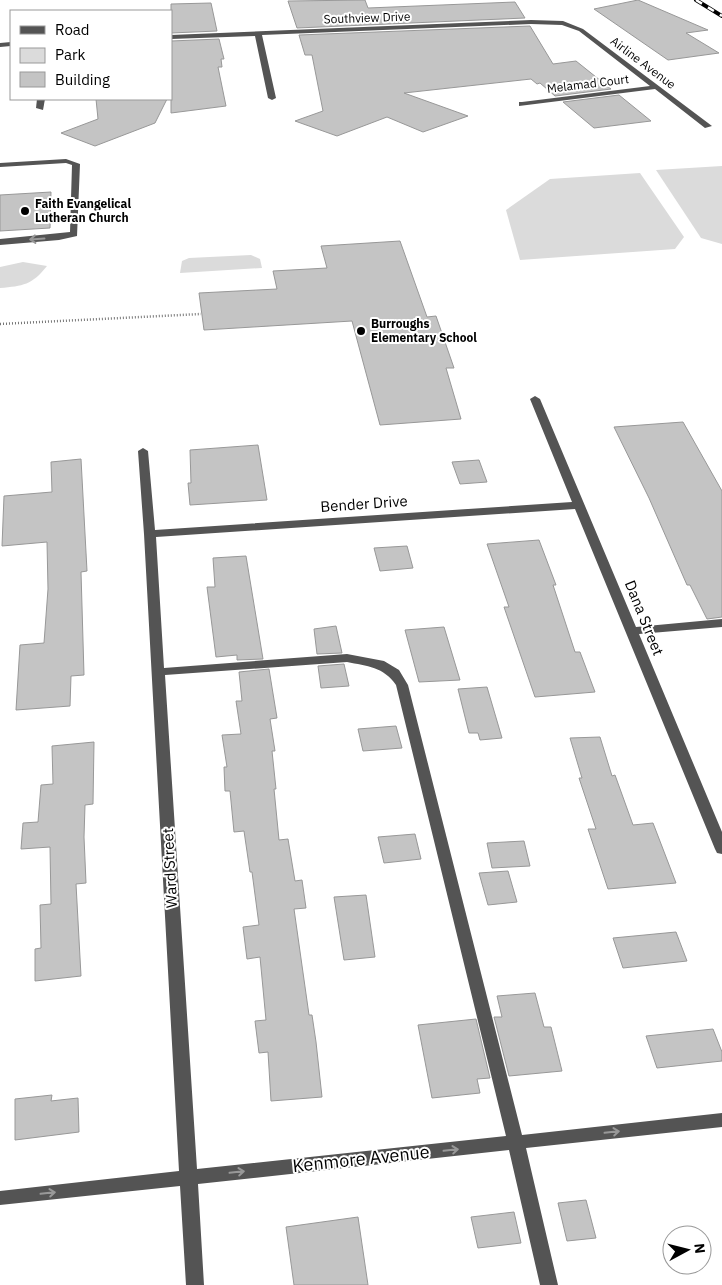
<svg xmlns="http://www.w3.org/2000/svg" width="722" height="1285" viewBox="0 0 722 1285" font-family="'IBM Plex Sans',sans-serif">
	<rect width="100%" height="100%" fill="#fff"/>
	<g fill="#dbdbdb">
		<path d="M722,166v78l-21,-6 -45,-68z"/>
		<path d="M640,173l44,64 -9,12 -155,11 -14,-50 44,-31z"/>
		<path d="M251,255l9,4 2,9 -82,5 2,-12 7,-3z"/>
		<path d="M23,262l24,4c-15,19 -24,20 -47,22v-21z"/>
	</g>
	<g fill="#c4c4c4" stroke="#989898">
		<path d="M365,0l3,8 147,-6 10,16 -228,10 -9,-27z"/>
		<path d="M638,0l70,30 -22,3 33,20 -51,7 -74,-51z"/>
		<path d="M211,3l6,28 -46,2v-29z"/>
		<path d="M530,26l23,38 23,-3 35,28 -56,7 -15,-13 -3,1 -6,-5 -127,14 64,23 -45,16 -36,-15 -50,19 -42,-15 28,-10 -11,-56h-7l-6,-20z"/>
		<path d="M219,39l5,20h-3l1,8h-4l8,39 -55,7v-72z"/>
		<path d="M619,95l32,26 -57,7 -31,-26z"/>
		<path d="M96,99h71l-12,24 -60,23 -34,-13 37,-14z"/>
		<path d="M51,192l-1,36 -50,3v-36z"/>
		<path d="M400,241l27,76 9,-1 18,52h-8l15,51 -81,6 -28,-104 -148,9 -5,-37 78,-4 -4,-18 54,-3 -6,-22z"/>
		<path d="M683,422l39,69v126l-15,2 -17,-34h-3l-38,-87 -35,-71z"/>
		<path d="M258,445l9,55 -77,5 -2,-22h3l-1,-33z"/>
		<path d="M81,459l6,112 -6,1 3,103 -13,1 -1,30 -54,4 4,-65 24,-2 4,-54 -1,-47 -45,4 2,-50 48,-4 -1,-30z"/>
		<path d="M479,460l8,22 -27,2 -8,-22z"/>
		<path d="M539,540l17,45h-3l22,67h5l15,40 -60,5 -31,-90h5l-22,-63z"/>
		<path d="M407,546l6,22 -33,3 -6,-23z"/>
		<path d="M246,556l17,103 -26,1v-5l-21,2 -9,-70h8l-2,-29z"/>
		<path d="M336,626l6,27 -25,1 -3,-25z"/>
		<path d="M444,627l16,53 -41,2 -14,-52z"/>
		<path d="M344,664l5,22 -28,2 -3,-22z"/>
		<path d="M269,669l8,49 -7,1 5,32h-3l4,38h-2l5,51 9,-1 7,42 7,-1 4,28 -12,1 15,106h3l4,27 6,55 -51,4 -3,-49 -9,1 -4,-32 11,-1 -6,-63 -13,2 -4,-32 16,-2 -7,-53h-2l-6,-41 -10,1 -4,-41h-5l-1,-24h3l-5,-32 19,-1 -5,-33h6l-3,-29z"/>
		<path d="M487,687l15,51 -22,2 -2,-7h-9l-11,-44z"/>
		<path d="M396,726l6,22 -39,3 -5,-22z"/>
		<path d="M600,737l12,39 3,-1 18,50 20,-2 23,60 -68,6 -20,-60h8l-17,-51h3l-12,-40z"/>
		<path d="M94,742l-1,62 -8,1 -1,32 2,46 -10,1 5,92 -46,5v-32l6,-1 -1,-43 11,-1 -1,-57 -29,2 2,-26 15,-1 3,-37 12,-1 -1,-38z"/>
		<path d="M415,834l6,25 -37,4 -6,-26z"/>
		<path d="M524,841l6,25 -38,2 -5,-25z"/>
		<path d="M508,871l9,31 -29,3 -9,-32z"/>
		<path d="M366,895l9,62 -31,3 -10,-63z"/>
		<path d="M676,932l11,29 -64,7 -10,-30z"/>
		<path d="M535,993l9,34h7l11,44 -53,5 -15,-59h8l-5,-21z"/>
		<path d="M476,1019l14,59 -13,1 3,14 -48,5 -14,-73z"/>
		<path d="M713,1029l9,23v9l-65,7 -11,-32z"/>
		<path d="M52,1095l-1,6 27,-3 1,34 -64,8v-41z"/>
		<path d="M586,1200l10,38 -29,3 -9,-38z"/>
		<path d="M514,1212l7,31 -43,5 -7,-31z"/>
		<path d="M358,1217l10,68h-74l-8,-58z"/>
	</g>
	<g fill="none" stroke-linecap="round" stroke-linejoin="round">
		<path stroke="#767676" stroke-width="2.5" stroke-dasharray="1 2" stroke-linecap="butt" d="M0,324l201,-10"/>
		<g fill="#545454" fill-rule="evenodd">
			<path d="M531,20l32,1 20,8 129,97 -7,2 -50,-39 -136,17v-4h3l128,-16 -71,-55 -17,-6 -31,-1 -269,11 14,63 -4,2 -4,-2 -13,-62 -84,3v-4z"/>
			<path d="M11,42v4l-11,1v-4z"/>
			<path d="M37,99h8l-2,11 -7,-2z"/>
			<path d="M66,159l14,5 -3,72 -18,4 -59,5v-6l70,-7 2,-67 -6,-2 -66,4v-4z"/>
			<path d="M535,396l5,3 96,228 86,-8v8l-83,7 83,198v22l-5,-1 -2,-4 -140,-340 -419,28 8,131 183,-14 37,7 15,9 9,15 114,450 200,-22v14l-196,21 32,137h-18l-31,-135 -311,34 6,101h-18l-6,-99 -180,19v-14l179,-20 -35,-637 -6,-83 5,-3 5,3 7,79 417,-28 -42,-103zM347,662c20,4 37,5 49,23l110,451 -309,33 -32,-494z"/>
		</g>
		<defs>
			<path id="rail" d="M696,0l26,16"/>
		</defs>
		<use href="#rail" stroke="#000" stroke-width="4"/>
		<use href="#rail" stroke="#fff" stroke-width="2.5" stroke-dasharray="7" stroke-linecap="butt"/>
	</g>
	<defs><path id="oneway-shaft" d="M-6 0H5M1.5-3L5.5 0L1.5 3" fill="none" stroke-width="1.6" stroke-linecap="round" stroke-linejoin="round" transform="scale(1.25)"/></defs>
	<g stroke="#989898">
		<use href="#oneway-shaft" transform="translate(37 239) rotate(176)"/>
		<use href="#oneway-shaft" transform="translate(612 1132) rotate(-6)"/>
		<use href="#oneway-shaft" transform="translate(451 1150) rotate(-6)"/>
		<use href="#oneway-shaft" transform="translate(237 1172) rotate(-6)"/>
		<use href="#oneway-shaft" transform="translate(48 1193) rotate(-6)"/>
	</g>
	<g fill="#000" stroke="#fff" stroke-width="2">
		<circle cx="25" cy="211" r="5"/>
		<circle cx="361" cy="331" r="5"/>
	</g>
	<g text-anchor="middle" stroke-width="4" stroke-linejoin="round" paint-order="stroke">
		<g font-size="12" fill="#000" stroke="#fff">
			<text transform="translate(367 18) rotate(-2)" y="4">Southview Drive</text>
			<text transform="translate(643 63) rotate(37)" y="4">Airline Avenue</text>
			<text transform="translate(588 84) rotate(-7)" y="4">Melamad Court</text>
		</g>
		<g font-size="12" font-weight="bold" fill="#000" stroke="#fff" text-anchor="start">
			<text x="35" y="208">Faith Evangelical<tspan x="35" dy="14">Lutheran Church</tspan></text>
			<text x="371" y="328">Burroughs<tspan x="371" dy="14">Elementary School</tspan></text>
		</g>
		<g font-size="15" fill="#000" stroke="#fff">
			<text transform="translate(364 504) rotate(-4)" y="5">Bender Drive</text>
			<text transform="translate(644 618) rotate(68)" y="5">Dana Street</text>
			<text transform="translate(170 868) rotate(-93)" y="5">Ward Street</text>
		</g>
		<g font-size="18" fill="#000" stroke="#fff">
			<text transform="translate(361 1159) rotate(-6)" y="6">Kenmore Avenue</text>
		</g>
	</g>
	<rect x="10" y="10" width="162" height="90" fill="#ffffff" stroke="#999999"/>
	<rect x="20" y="26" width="25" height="8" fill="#545454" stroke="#999999"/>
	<text x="55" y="35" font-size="15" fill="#000000">Road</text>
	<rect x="20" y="48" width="25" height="15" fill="#dbdbdb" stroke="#999999"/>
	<text x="55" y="60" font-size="15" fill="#000000">Park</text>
	<rect x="20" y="72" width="25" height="15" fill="#c4c4c4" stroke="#999999"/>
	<text x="55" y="85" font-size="15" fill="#000000">Building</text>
	<g transform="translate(687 1250) rotate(83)"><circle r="24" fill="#ffffff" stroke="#999999"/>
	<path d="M0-4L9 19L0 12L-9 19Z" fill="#000000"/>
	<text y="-8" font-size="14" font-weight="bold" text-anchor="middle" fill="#000000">N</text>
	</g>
</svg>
